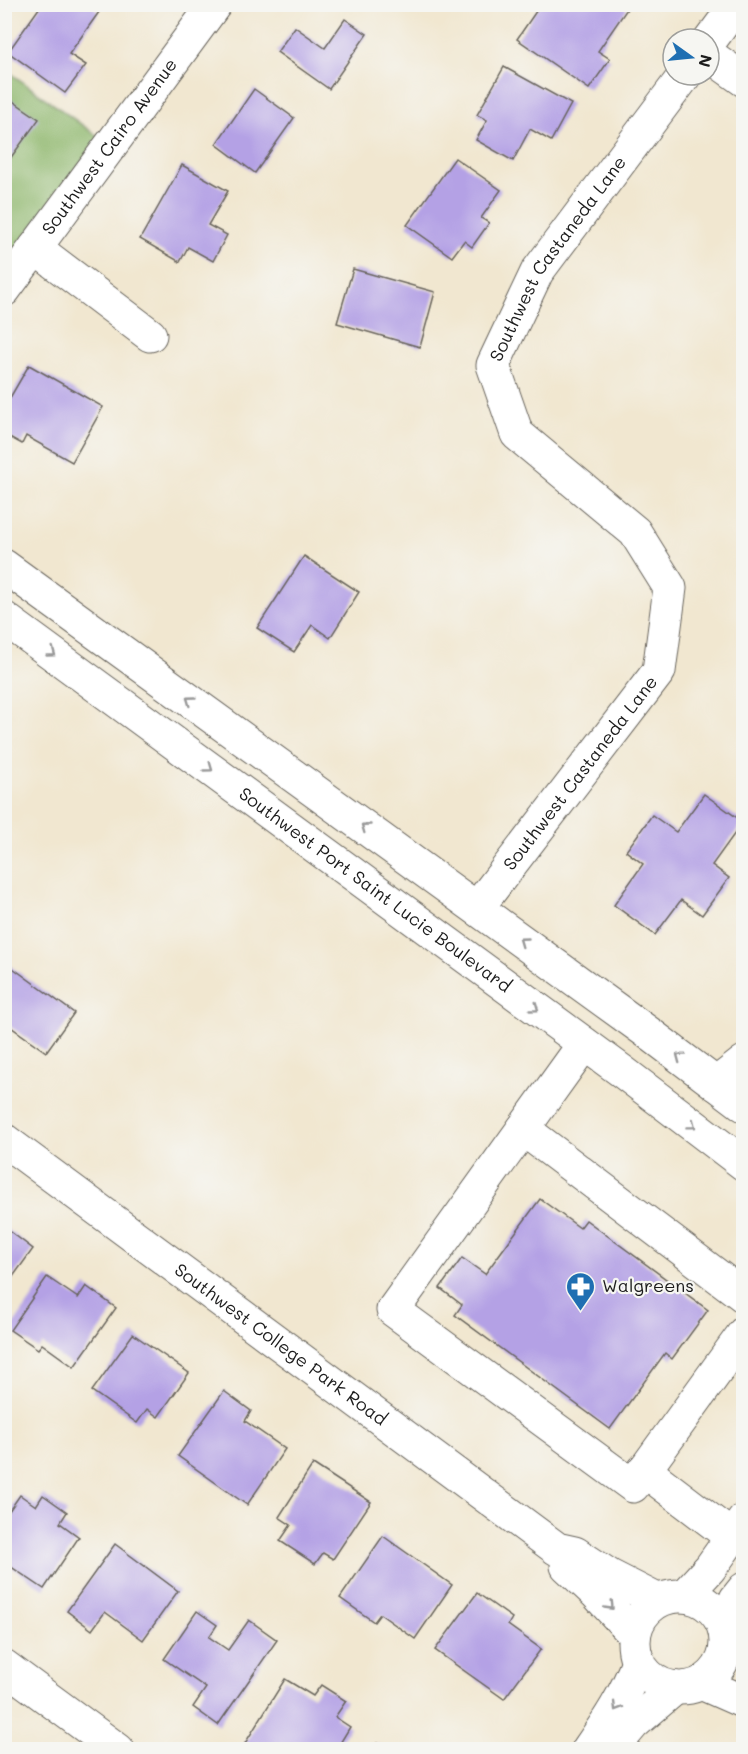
<svg xmlns="http://www.w3.org/2000/svg" width="748" height="1754" viewBox="0 0 748 1754" font-family="Mali,sans-serif">
	<rect width="100%" height="100%" fill="#f6f6f2"/>
	<filter id="ink" filterUnits="userSpaceOnUse"><feTurbulence type="fractalNoise" baseFrequency=".0167" numOctaves="2"/><feDisplacementMap in="SourceGraphic" scale="12" xChannelSelector="R" yChannelSelector="G"/><feConvolveMatrix kernelMatrix="1 2 1 2 8 2 1 2 1" color-interpolation-filters="sRGB"/></filter>
	<filter id="wash" filterUnits="userSpaceOnUse"><feTurbulence type="fractalNoise" baseFrequency=".008" numOctaves="4" result="noise"/><feDisplacementMap in="SourceGraphic" scale="24" xChannelSelector="R" yChannelSelector="G"/><feGaussianBlur stdDeviation="1.35" result="paint"/><feColorMatrix in="noise" values="0 0 0 0 0 0 0 0 0 0 0 0 0 0 0 0 0 1.4 0 .05"/><feComposite in="paint" operator="in"/></filter>
	<g filter="url(#wash)">
		<rect width="100%" height="100%" fill="#f1e7d0"/>
		<path fill="#90b86e" stroke="#566a45" stroke-width="1.5" d="M5,69l95,69 -95,125z"/>
		<g id="blocks">
			<g fill="#b4a1e5">
				<path d="M42,4h48l9,8 -30,42 17,11 -21,28 -57,-41z"/>
				<path d="M541,4h80l6,5 -29,42 12,8 -21,30 -72,-50z"/>
				<path d="M345,19l22,15 -38,55 -52,-37 18,-25 30,21z"/>
				<path d="M504,67l67,37 -20,37 -21,-12 -17,32 -37,-21 11,-20 -10,-5z"/>
				<path d="M254,89l40,29 -39,55 -39,-29z"/>
				<path d="M4,95l35,24 -35,48z"/>
				<path d="M455,158l46,32 -20,28 8,5 -17,24 -8,-6 -12,16 -45,-32z"/>
				<path d="M182,165l46,26 -20,34 19,10 -14,26 -25,-14 -8,15 -40,-23z"/>
				<path d="M353,269l82,23 -15,55 -83,-24z"/>
				<path d="M29,365l74,42 -31,55 -46,-26 -4,8 -18,-10v-26z"/>
				<path d="M304,556l55,36 -29,46 -18,-13 -18,27 -37,-24z"/>
				<path d="M704,794l39,28 -31,43 17,13 -27,37 -21,-15 -26,35 -41,-30 29,-41 -17,-13 26,-36 24,17z"/>
				<path d="M6,963l68,50 -28,39 -42,-30z"/>
				<path d="M540,1199l40,29 6,-8 122,90 -36,49 -7,-6 -55,76 -155,-114 7,-10 -22,-17 22,-30 23,16z"/>
				<path d="M7,1229l26,20 -29,40v-57z"/>
				<path d="M47,1277l31,21 8,-12 30,22 -42,59 -32,-23 -4,5 -28,-19z"/>
				<path d="M133,1334l56,39 -31,44 -11,-8 -10,14 -45,-32z"/>
				<path d="M224,1391l27,20 -6,10 40,28 -38,56 -69,-49z"/>
				<path d="M313,1464l58,38 -38,57 -10,-6 -8,11 -35,-23 11,-16 -12,-8z"/>
				<path d="M20,1495l16,11 7,-11 24,17 -7,11 19,14 -35,52 -40,-27v-44z"/>
				<path d="M383,1536l69,49 -37,54 -35,-25 -6,8 -34,-24z"/>
				<path d="M115,1544l63,47 -35,49 -38,-28 -13,18 -25,-19z"/>
				<path d="M477,1593l35,25 -4,7 33,24 -37,50 -69,-49z"/>
				<path d="M197,1611l20,14 -8,12 19,13 21,-30 28,20 -59,85 -25,-18 13,-19 -42,-29z"/>
				<path d="M285,1679l28,17 8,-11 25,16 -11,16 15,10 -14,23h-43l-11,-7 -4,7h-27l-7,-5z"/>
				<path d="M377,1743l10,7h-14z"/>
			</g>
		</g>
	</g>
	<g filter="url(#ink)">
		<use href="#blocks" fill-opacity="0" stroke="#67635b" stroke-width="1.5"/>
		<g fill="none" stroke-linecap="round" stroke-linejoin="round">
			<defs>
				<g id="minor">
					<path d="M709,42l28,-38"/>
					<path d="M709,55l35,25"/>
					<path d="M35,248l115,87"/>
					<path id="s1" d="M4,290l211,-286"/>
					<path id="s2" d="M477,908l182,-237 11,-83 -35,-56 -118,-98 -24,-69 44,-93 148,-197"/>
					<path d="M584,1044l-191,266 240,176 111,-153"/>
					<path d="M716,1084l28,-22"/>
					<path d="M523,1129l221,167"/>
					<path id="s3" d="M4,1140l553,409 18,4 35,23 47,24"/>
					<path d="M644,1470l88,67"/>
					<path d="M567,1566l30,28 37,40"/>
					<path d="M685,1595l25,-27 34,-48"/>
					<circle cx="680" cy="1642" r="46"/>
					<path d="M725,1628l11,-29 8,-10"/>
					<path d="M4,1666l114,84"/>
					<path d="M701,1683l43,19"/>
					<path d="M588,1750c20,-29 38,-56 50,-88"/>
					<path d="M611,1750l22,-26 42,-36"/>
				</g>
				<g id="major">
					<path d="M4,566l646,468 94,71"/>
					<path id="s4" d="M4,618l619,454 121,92"/>
				</g>
			</defs>
			<use href="#minor" stroke="#67635b" stroke-width="35"/>
			<use href="#major" stroke="#67635b" stroke-width="35"/>
			<use href="#minor" stroke="#fff" stroke-width="33"/>
			<use href="#major" stroke="#fff" stroke-width="33"/>
		</g>
		<defs><path id="oneway-chevron" d="M-2-3.5L2.5 0L-2 3.5" fill="none" stroke-width="1.6" stroke-linecap="round" stroke-linejoin="round" transform="scale(1.5)"/></defs>
		<g stroke="#999">
			<use href="#oneway-chevron" transform="translate(52 653) rotate(36)"/>
			<use href="#oneway-chevron" transform="translate(190 700) rotate(-144)"/>
			<use href="#oneway-chevron" transform="translate(209 768) rotate(36)"/>
			<use href="#oneway-chevron" transform="translate(365 827) rotate(-144)"/>
			<use href="#oneway-chevron" transform="translate(523 941) rotate(-144)"/>
			<use href="#oneway-chevron" transform="translate(535 1008) rotate(36)"/>
			<use href="#oneway-chevron" transform="translate(680 1057) rotate(-143)"/>
			<use href="#oneway-chevron" transform="translate(692 1125) rotate(37)"/>
			<use href="#oneway-chevron" transform="translate(610 1606) rotate(46)"/>
			<use href="#oneway-chevron" transform="translate(617 1707) rotate(121)"/>
		</g>
	</g>
	<defs>
		<symbol id="pharmacy-pin" viewBox="-11 -11 22 30"><path d="M0 17L-7.5 6A9.5 9.5 0 1 1 7.5 6Z" fill="#1f6fb2" stroke="#f6f6f2"/><path d="M-2-6h4v4h4v4h-4v4h-4v-4h-4v-4h4Z" fill="#fff"/></symbol>
	</defs>
	<g fill-rule="evenodd">
		<use href="#pharmacy-pin" x="564" y="1270" width="33" height="45"/>
	</g>
	<g text-anchor="middle" stroke-width="4.5" stroke-linejoin="round" paint-order="stroke">
		<g font-size="18" fill="#1c1c1c" stroke="#f6f6f2">
			<text dy="6" stroke="none"><textPath href="#s1" startOffset="178">Southwest Cairo Avenue</textPath></text>
			<text dy="6" stroke="none"><textPath href="#s2" startOffset="800">Southwest Castaneda Lane</textPath></text>
			<text dy="6" stroke="none"><textPath href="#s2" startOffset="170">Southwest Castaneda Lane</textPath></text>
			<text dy="6" stroke="none"><textPath href="#s4" startOffset="460">Southwest Port Saint Lucie Boulevard</textPath></text>
			<text dy="6" stroke="none"><textPath href="#s3" startOffset="344">Southwest College Park Road</textPath></text>
		</g>
		<g font-size="18" fill="#1c1c1c" stroke="#f6f6f2" text-anchor="start">
			<text x="602" y="1292">Walgreens</text>
		</g>
	</g>
	<rect width="748" height="1754" fill="none" stroke="#f6f6f2" stroke-width="24"/>
	<g transform="translate(691 57) rotate(105)"><circle r="28" fill="#f6f6f2" stroke="#9f9f9c" stroke-width="1.5"/>
	<path d="M0-4.5L10 22L0 15L-10 22Z" fill="#1f6fb2"/>
	<text y="-9" font-size="16" font-weight="bold" text-anchor="middle" fill="#1c1c1c">N</text>
	</g>
</svg>
